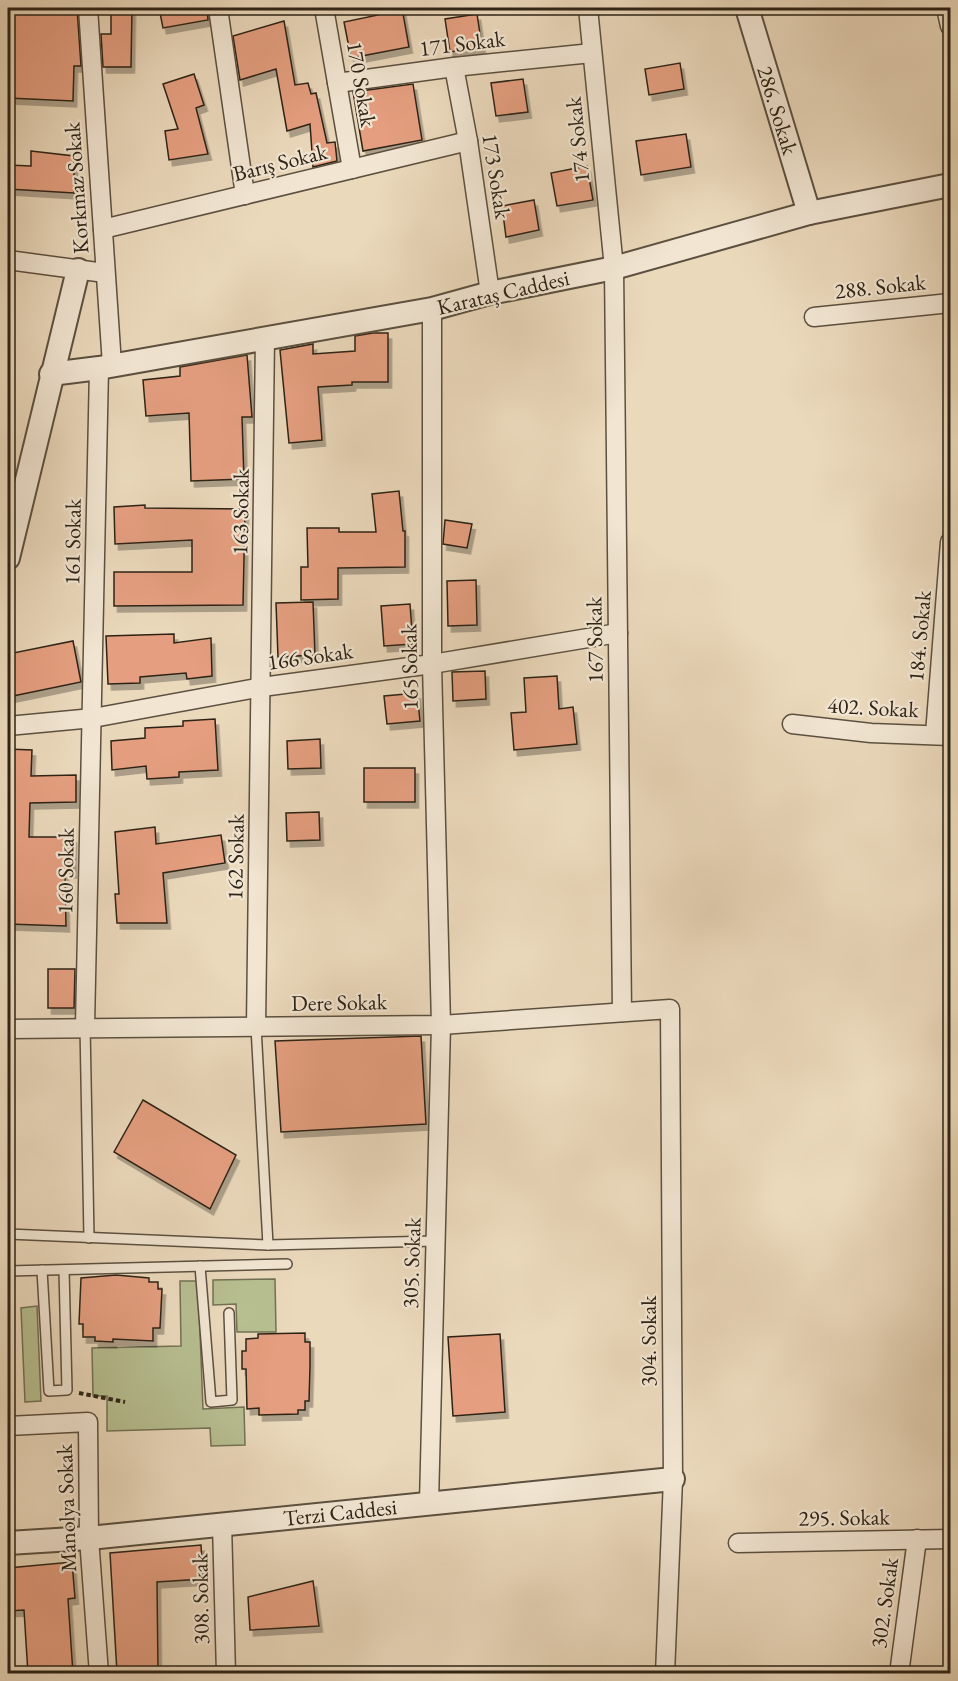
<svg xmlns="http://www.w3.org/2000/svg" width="958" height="1681" viewBox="0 0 958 1681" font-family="'EB Garamond',serif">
	<defs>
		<filter id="shadow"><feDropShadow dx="3.5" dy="6" stdDeviation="0" flood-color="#0004"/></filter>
	</defs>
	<rect width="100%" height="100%" fill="#ebd9bc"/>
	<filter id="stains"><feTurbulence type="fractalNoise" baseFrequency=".00333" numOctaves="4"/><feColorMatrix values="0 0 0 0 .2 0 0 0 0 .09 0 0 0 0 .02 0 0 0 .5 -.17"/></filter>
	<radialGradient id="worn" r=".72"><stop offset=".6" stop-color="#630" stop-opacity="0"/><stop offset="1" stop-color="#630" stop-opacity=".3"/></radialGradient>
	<g fill="#b7bf91" stroke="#727154" stroke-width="1.5">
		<path d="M275,1279l1,53h-39l-1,-28 -23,1v-25z"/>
		<path d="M180,1281h18l5,128 41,-2 1,38 -34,1 -1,-18 -103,3v-35h-14l-1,-48 89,-2z"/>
		<path d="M37,1306l4,95 -16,1 -4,-94z"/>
	</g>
	<g fill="#e59f80" stroke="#2d2316" stroke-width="1.5" filter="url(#shadow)">
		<path d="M8,8h69l4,58h-7l-1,35 -65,-3z"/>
		<path d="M111,8h21l-1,59h-28l-2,-33h10z"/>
		<path d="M159,8h48l1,12 -45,8z"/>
		<path d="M377,8h25l7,39 -58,11 -7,-36 34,-7z"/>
		<path d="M477,14l5,33 -32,5 -5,-33z"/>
		<path d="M284,21l11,64 13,-2 3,11 5,-1 11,50 8,-1 2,19 -24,6 -3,-43 -23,7 -11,-62 -36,11 -7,-44z"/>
		<path d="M680,63l4,26 -35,6 -4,-26z"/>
		<path d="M194,74l10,31 -8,3 12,46 -39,6 -4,-29 13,-2 -15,-45z"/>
		<path d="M523,79l5,33 -32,4 -5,-33z"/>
		<path d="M413,84l9,56 -59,11 -10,-59z"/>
		<path d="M686,134l5,33 -50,8 -5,-34z"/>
		<path d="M31,151l43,5v37l-66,-4v-24l23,1z"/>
		<path d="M587,166l6,34 -36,6 -6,-33z"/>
		<path d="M534,200l5,30 -33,7 -4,-31z"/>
		<path d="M373,333h15v49h-36v3l-34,2 4,53 -33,3 -9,-93 33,-6v10l42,-3v-15z"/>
		<path d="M247,355l5,62h-10l2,62 -53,2 -2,-68 -43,3 -3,-36 37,-4v-9z"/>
		<path d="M399,491l4,40h2v36l-67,1v31l-37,1v-33h7l-1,-39h32v4h37l-4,-38z"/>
		<path d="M145,505v3l100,1 -2,96 -129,1v-34h78v-32l-77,4 -1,-37z"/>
		<path d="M445,520l27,4 -5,24 -24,-4z"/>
		<path d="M476,580l1,45 -29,1 -1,-45z"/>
		<path d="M313,602l2,53 -37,2 -2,-54z"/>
		<path d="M410,604l3,40 -29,2 -3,-40z"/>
		<path d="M174,634v9l37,-5 1,38 -25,3 -1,-6 -46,4v6l-32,1 -2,-48z"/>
		<path d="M73,641l8,41 -73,15v-43z"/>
		<path d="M485,671l1,28 -33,2 -1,-29z"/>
		<path d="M557,676l2,33 14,-2 4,37 -63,6 -3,-37 15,-1 -2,-34z"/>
		<path d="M417,693l3,28 -33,3 -3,-28z"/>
		<path d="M215,719l3,51 -39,2v5l-32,2 -1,-13 -34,4 -1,-29 34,-3v-10l38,-2v-5z"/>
		<path d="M320,739l1,29 -33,1 -1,-28z"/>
		<path d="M8,749l24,1 -1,26 45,-1v27l-46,1 -1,34h44v35h-8l1,54 -58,-2z"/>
		<rect x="364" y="768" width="51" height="34"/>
		<path d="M319,812l1,28 -33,1 -1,-28z"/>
		<path d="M155,827l1,17 65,-9 4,28 -62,10 4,50h-50l-2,-29h4l-4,-62z"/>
		<path d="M48,969h27l-1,39h-26z"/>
		<path d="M421,1036l5,88 -145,8 -6,-91z"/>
		<path d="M143,1100l93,55 -26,54 -96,-57z"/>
		<path d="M116,1275l33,3v4h9v7h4l-2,39h-7v13l-40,-2v3l-18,-1v-4h-12v-13h-4l2,-46z"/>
		<path d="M305,1333v9h5v25l-1,34h-4v9h-7v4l-39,1v-7l-12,1 -1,-40h-4v-18h4v-12l12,-1v-4z"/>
		<path d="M500,1334l5,78 -52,4 -5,-79z"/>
		<path d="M201,1545l2,34 -46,3 1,89 -41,2 -7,-120z"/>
		<path d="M72,1562l3,36 -7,1 5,75h-45l-4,-64 -16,1v-43z"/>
		<path d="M313,1581l6,45 -69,4 -2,-33z"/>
	</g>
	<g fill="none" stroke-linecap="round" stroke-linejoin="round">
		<defs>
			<g id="service">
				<path d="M85,1026l4,212"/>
				<path d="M256,1027l12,218"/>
				<path d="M8,1234l260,11 168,-4"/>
				<path d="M200,1266l11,136 21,-2 -3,-87"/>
				<path d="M42,1270l7,121 18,-1 -3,-120"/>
				<path d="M8,1271l279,-7"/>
			</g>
			<g id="minor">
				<path d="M88,8l24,357"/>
				<path d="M218,8l27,187"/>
				<path d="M324,8l28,161"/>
				<path d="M588,8l26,260 8,744"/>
				<path d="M946,8l4,18"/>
				<path d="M454,67l14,74 22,152"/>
				<path d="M337,83l117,-16 138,-14"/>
				<path d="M103,229l365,-88"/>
				<path d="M8,260l97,13"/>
				<path d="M814,317l136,-14"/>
				<path d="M792,724l79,9 79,3"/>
				<path d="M8,726l85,-8 169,-31 170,-23 186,-31"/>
				<path d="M935,734l15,-192"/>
				<path d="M85,1026l14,-658"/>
				<path d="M256,1027l9,-690"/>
				<path d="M8,1029l433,-4 229,-16 3,470 -8,195"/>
				<path d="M8,1426l80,-4 1,116 10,136"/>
				<path d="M429,1503l12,-478 -9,-361v-355"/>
				<path d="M222,1524l4,150"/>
				<path d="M738,1543l212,-4"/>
				<path d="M899,1674l18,-135"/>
			</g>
			<g id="tertiary">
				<path d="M747,8l62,205"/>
				<path d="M51,374l48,-6 333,-59 58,-16 124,-25 195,-55 141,-28"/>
				<path d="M8,558l70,-288"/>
				<path d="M8,1543l81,-5 584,-59"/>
			</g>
		</defs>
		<use href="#service" stroke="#5c5040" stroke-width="12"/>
		<use href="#minor" stroke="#5c5040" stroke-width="21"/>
		<use href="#tertiary" stroke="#5c5040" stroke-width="26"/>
		<path stroke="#2d2316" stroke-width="4" stroke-dasharray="4.5 3" stroke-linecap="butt" d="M79,1393l46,9"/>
		<use href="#service" stroke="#f2e6d3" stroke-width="9"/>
		<use href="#minor" stroke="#f2e6d3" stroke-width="18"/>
		<use href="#tertiary" stroke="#f2e6d3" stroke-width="22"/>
	</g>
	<g text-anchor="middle" stroke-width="4.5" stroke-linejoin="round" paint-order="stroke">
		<g font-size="22" fill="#2d2316" stroke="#f2e6d3">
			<text transform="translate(462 43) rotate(-7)" y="8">171 Sokak</text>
			<text transform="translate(362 84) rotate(80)" y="8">170 Sokak</text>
			<text transform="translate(778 110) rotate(73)" y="8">286. Sokak</text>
			<text transform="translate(577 140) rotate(-96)" y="8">174 Sokak</text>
			<text transform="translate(280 162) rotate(-14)" y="8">Barış Sokak</text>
			<text transform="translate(497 176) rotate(81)" y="8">173 Sokak</text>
			<text transform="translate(76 188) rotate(-94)" y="8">Korkmaz Sokak</text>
			<text transform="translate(880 286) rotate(-6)" y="8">288. Sokak</text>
			<text transform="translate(503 292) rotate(-13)" y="8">Karataş Caddesi</text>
			<text transform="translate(240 512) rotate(-89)" y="8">163 Sokak</text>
			<text transform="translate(72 542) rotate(-89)" y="8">161 Sokak</text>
			<text transform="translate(919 636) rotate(-85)" y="8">184. Sokak</text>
			<text transform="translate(594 640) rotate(-91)" y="8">167 Sokak</text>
			<text transform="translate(310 656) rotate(-8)" y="8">166 Sokak</text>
			<text transform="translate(409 667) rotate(-91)" y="8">165 Sokak</text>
			<text transform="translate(873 707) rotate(3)" y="8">402. Sokak</text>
			<text transform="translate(235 857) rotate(-89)" y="8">162 Sokak</text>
			<text transform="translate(65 871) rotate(-89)" y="8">160 Sokak</text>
			<text transform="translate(339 1002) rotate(-1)" y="8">Dere Sokak</text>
			<text transform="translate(411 1263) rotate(-88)" y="8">305. Sokak</text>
			<text transform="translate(648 1341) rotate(-90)" y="8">304. Sokak</text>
			<text transform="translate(66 1508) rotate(-92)" y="8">Manolya Sokak</text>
			<text transform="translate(340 1512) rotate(-6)" y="8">Terzi Caddesi</text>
			<text transform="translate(844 1517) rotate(-1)" y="8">295. Sokak</text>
			<text transform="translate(200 1599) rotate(-91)" y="8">308. Sokak</text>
			<text transform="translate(884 1603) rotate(-82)" y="8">302. Sokak</text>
		</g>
	</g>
	<rect width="958" height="1681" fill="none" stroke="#ebd9bc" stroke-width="30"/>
	<rect x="9" y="9" width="940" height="1663" fill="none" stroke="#2d2316" stroke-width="3"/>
	<rect x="15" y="15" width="928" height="1651" fill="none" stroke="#2d2316" stroke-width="1.5"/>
	<rect width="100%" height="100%" filter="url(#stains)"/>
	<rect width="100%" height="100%" fill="url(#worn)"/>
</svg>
